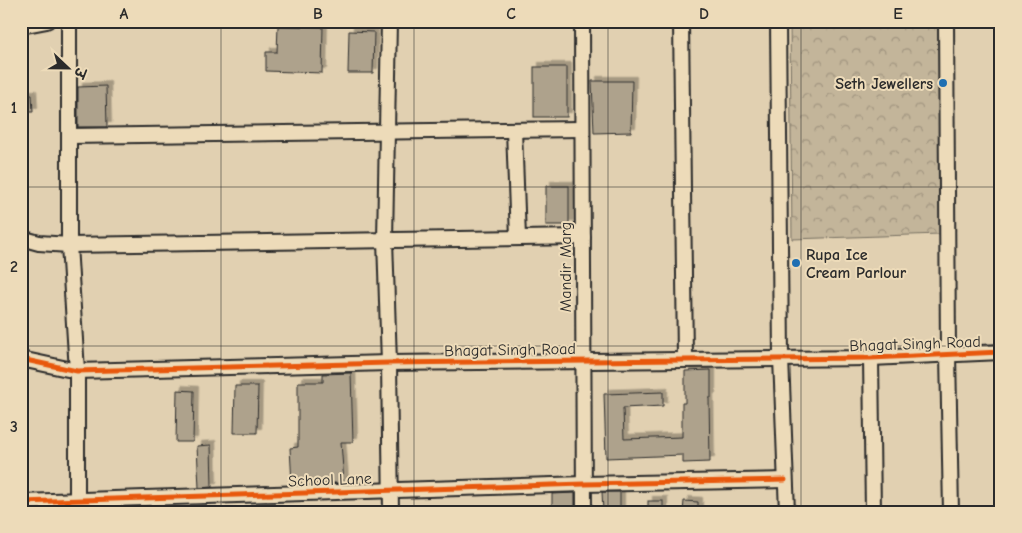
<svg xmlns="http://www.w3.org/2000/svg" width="1022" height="533" viewBox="0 0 1022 533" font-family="'Comic Neue','Playpen Sans Deva',sans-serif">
	<defs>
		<pattern id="park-crowns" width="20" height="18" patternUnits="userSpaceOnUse" patternTransform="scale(1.25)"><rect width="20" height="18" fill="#c3b59a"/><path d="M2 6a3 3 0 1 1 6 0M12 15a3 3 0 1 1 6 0" fill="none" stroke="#9f937e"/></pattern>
		<filter id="shadow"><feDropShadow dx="4.5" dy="-4.5" stdDeviation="0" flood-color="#0004"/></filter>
	</defs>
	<rect width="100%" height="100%" fill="#e1d0b1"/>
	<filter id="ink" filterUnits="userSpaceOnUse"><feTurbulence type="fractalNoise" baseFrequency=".02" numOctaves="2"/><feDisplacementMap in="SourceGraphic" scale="10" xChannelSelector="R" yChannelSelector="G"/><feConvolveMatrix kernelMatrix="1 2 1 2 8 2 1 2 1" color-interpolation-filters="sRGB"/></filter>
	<g filter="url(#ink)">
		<path fill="url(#park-crowns)" stroke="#777062" d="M790,21h149l1,213 -148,5z"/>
		<g fill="#aea28c" stroke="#2b2b2b" filter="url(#shadow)">
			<path d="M278,26l45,1 -1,46 -56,-2v-19h11z"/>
			<path d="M349,31l25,1 -1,41h-25z"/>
			<rect x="534" y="67" width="33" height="50"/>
			<path d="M592,81h40l-1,51 -37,1z"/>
			<path d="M106,86l1,41h-29v-40z"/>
			<path d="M21,95h11l1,17h-12z"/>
			<rect x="546" y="186" width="23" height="39"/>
			<path d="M711,370v28h-2l1,64 -27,1v-8l-77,3 -2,-64 59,-2v14l-40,2 1,31 58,-2v-34h3v-32z"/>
			<path d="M351,373l2,69h-12l3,41h-18v-2l-34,3 -2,-36 8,-1v-65h25v-8z"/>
			<path d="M235,386h23l-1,47h-23z"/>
			<path d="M177,390l17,1 -1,51h-17z"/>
			<path d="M211,445l1,42 -13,1 -2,-42z"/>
			<path d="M602,492h18v20h-17z"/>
			<path d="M575,493v19h-23v-18z"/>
			<rect x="648" y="501" width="15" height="11"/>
			<path d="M684,501l14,1v10h-15z"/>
		</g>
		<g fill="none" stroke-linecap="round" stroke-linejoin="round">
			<defs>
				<g id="street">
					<path d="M69,21v224l8,126v141"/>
					<path d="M389,21l-4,219 4,123 2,149"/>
					<path d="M582,21l2,491"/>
					<path d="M681,21l4,338"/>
					<path d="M778,21l3,337 6,154"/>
					<path d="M946,21l2,333 3,158"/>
					<path d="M21,26l26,-5"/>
					<path d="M514,130l4,108"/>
					<path d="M69,136l513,-7"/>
					<path d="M21,238l18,5 30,2 514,-8"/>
					<path d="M871,358l2,154"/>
					<path d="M21,359l56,12 312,-8 482,-5 130,-6"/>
					<path d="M21,502l563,-18 201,-4"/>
				</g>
			</defs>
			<use href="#street" stroke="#2b2b2b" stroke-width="18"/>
			<use href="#street" stroke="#eddbb9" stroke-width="14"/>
			<defs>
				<g id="cycleway">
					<path d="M21,359l56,12 312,-8 482,-5 130,-6"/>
					<path d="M21,502l563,-18 201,-4"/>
				</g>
			</defs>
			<use href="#cycleway" stroke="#eddbb9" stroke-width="8"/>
			<use href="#cycleway" stroke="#e8590c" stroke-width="5"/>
		</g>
	</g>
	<path fill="none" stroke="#2b2b2b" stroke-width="1" stroke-opacity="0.55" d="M221,21v491M414,21v491M608,21v491M801,21v491M21,187h980M21,346h980"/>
	<g fill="#1f6fb2" stroke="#eddbb9" stroke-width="2">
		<circle cx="943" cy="83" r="5"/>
		<circle cx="796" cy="263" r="5"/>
	</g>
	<g text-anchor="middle" stroke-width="4" stroke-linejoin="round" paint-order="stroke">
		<g font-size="16" font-weight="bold" fill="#2b2b2b" stroke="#eddbb9" text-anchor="end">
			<text x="933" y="89">Seth Jewellers</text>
			<text x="806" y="260" text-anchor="start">Rupa Ice<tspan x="806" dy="18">Cream Parlour</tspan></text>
		</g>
		<g font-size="16" fill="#2b2b2b" stroke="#eddbb9">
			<text transform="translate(565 267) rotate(-90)" y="6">Mandir Marg</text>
			<text transform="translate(915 343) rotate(-2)" y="6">Bhagat Singh Road</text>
			<text transform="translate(510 349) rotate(-1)" y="6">Bhagat Singh Road</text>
			<text transform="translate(330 479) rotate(-2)" y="6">School Lane</text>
		</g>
	</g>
	<rect width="1022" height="533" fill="none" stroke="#eddbb9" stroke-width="55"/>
	<g transform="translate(68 68) rotate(112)" stroke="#eddbb9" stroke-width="4" paint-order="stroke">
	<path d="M0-4L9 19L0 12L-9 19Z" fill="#2b2b2b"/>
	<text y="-8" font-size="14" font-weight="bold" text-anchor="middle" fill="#2b2b2b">उ</text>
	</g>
	<rect x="28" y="28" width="966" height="478" fill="none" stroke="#2b2b2b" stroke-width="2"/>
	<g font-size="16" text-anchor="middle" font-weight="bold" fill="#2b2b2b">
		<text x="124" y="19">A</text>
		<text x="318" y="19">B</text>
		<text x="511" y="19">C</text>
		<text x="704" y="19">D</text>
		<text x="898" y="19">E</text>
		<text x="14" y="113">1</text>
		<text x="14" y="272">2</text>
		<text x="14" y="432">3</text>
	</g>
</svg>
